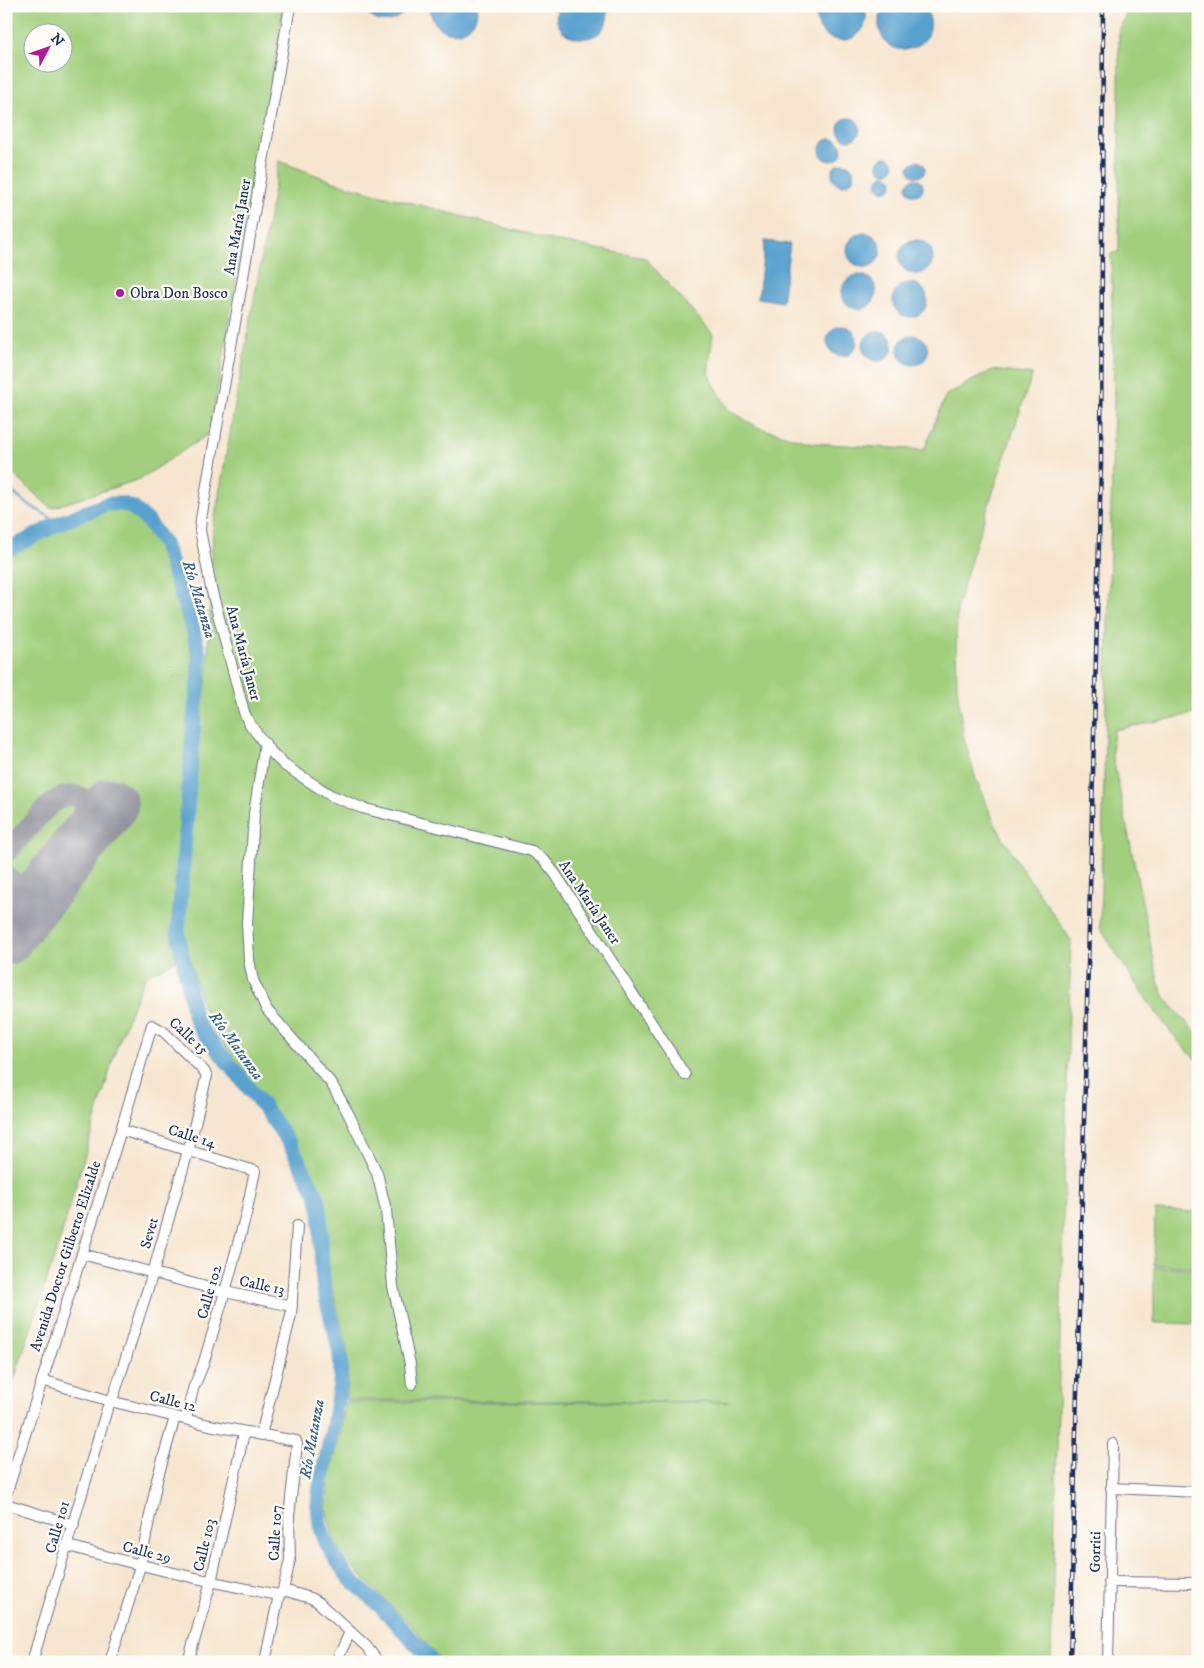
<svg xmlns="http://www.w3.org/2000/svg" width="1204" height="1668" viewBox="0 0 1204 1668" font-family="'IM FELL DW Pica',serif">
	<rect width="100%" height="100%" fill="#fdfcf7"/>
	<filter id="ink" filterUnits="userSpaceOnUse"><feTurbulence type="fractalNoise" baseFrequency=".02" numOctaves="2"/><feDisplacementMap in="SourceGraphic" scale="10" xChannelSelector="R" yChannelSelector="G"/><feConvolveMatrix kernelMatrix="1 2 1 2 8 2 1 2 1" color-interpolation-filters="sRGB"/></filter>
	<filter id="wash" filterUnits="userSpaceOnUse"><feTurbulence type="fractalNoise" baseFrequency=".0096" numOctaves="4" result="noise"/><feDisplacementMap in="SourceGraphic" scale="20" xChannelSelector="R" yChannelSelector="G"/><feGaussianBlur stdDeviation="1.12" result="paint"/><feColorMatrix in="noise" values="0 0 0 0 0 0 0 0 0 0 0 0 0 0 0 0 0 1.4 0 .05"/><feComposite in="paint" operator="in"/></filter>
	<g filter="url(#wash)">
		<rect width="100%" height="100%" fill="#f7e6cf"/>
		<g fill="#a1cf7d" stroke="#5e7f6e" fill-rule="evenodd">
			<path d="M6,6h278l-74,427 -70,46 -89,29 -45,-40zM62,32v30h-30v-30z"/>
			<path d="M1126,6h72v707l-84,17 -2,23 46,228 7,17 33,37v27c-39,-39 -68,-87 -98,-134l14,-528 -3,-146 8,-3v-223l8,-15z"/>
			<path d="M279,161l58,22 128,34 86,23 94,18 68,76 -5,39 20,36 29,18 55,16 112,7 22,-55 46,-25 40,5 -57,171 -18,61 -1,42 1,38 6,47 13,46 19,44 22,37 54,79 -20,722h-610l-25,-31 -61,-61 -21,-29 -8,-33 5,-38 9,-36 6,-32h382l-382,-2 2,-15 -1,-39 -17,-65 -7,-81 -30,-57 -54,-79 -32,-43 -24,-86 18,-218 6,-41 6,-148z"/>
			<path d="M107,504h16l10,4 15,13 16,23 29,85 6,26v23l-5,38 -16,217 5,22 -22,14 -10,3 -7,6 -27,68 -59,200 -52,158v-853l53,-28z"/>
			<path d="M1155,1210l43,2v55l-44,-2z"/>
			<path d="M1154,1267l44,2v55l-44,-1z"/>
		</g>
		<g fill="#59a1cf" stroke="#3a6896">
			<path d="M364,6h44c-9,19 -36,22 -44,0z"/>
			<path d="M430,6h47c3,33 -46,38 -47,0z"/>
			<path d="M558,6h48c12,44 -61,42 -48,0z"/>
			<path d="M818,6h47c12,45 -59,46 -47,0z"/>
			<path d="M887,6h36c28,35 -31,64 -43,25 -3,-9 0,-18 7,-25z"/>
			<circle cx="849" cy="129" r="11"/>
			<circle cx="831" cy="150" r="11"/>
			<circle cx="886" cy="165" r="8"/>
			<circle cx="917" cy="169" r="8"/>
			<circle cx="843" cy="174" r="11"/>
			<circle cx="885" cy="183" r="8"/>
			<circle cx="915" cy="187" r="8"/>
			<circle cx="864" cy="250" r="17"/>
			<circle cx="916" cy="257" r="17"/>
			<path d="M765,241l25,3 -8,58 -24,-4z"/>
			<circle cx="859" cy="292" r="17"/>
			<circle cx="910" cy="300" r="17"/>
			<circle cx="842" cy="341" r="15"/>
			<circle cx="878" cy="346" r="15"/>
			<circle cx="913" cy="350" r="15"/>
		</g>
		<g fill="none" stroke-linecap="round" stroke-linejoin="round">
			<path stroke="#59a1cf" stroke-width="2.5" d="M6,487l17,14 36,22"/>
			<path stroke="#59a1cf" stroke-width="15" d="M6,551l53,-28 48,-19h16l10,4 15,13 16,23 29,85 6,26v23l-5,38 -16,217 16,82 6,13 63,78 27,38 28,54 2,11 2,62 2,19 15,59 2,18 -1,17 -8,47 -12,55 -2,19 2,19 6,20 22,33 33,30 52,55"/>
			<g stroke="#898a96" stroke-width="21">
				<path d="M6,853c11,-12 21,-23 31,-35 26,-29 38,-29 69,-6"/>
				<path d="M6,876l30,25"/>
			</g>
			<path stroke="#898a96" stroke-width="54" d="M6,938l105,-133"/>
		</g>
	</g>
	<g filter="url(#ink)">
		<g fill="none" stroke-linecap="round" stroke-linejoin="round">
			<defs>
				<g id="minor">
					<path d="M290,6l-89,513 -1,11 11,58 33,124 5,11 21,28 14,14 46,30 32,13 170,43 13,10 11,14 129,200"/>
					<path d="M265,743l-11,71 -7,109 2,37 4,20 14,30 64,73 17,30 29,60 9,37 7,76 17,78 2,20"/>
					<path d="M121,1130l134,41 -9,43 -21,78 -22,73 -10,24 -7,30"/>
					<path d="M82,1254l143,38 67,14"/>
					<path d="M42,1380l68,21 99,24 87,16 1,3 -8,72 1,44 -7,30 28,8 7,4 49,45 11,15"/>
					<path d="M261,1435l30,-120 6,-89"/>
					<path d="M1111,1488l87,4"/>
					<path d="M6,1495l115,-365 31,-105 12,7 40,39 3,5 -1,3 -18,72 -33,115 -40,126 -8,17 -75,253"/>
					<path d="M6,1504l68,21"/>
					<path d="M68,1546c70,19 139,36 211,49"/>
					<path d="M1109,1582l89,1"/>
					<path d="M110,1662l30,-96 17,-86 18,-63"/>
					<path d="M188,1662l23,-80 33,-149"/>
					<path d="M265,1662l14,-67 4,-4"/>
					<path d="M336,1662l14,-30"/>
					<path d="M1108,1662l5,-218"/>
				</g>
			</defs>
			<use href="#minor" stroke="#686f86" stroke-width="12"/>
			<use href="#minor" stroke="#fff" stroke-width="10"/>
			<defs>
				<path id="rail" d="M1070,1662l31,-1199 2,-457"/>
			</defs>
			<use href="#rail" stroke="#1b2f5e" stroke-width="4.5"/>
			<use href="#rail" stroke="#fdfcf7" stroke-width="2.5" stroke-dasharray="8" stroke-linecap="butt"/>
		</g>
	</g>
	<circle fill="#b5179e" stroke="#fdfcf7" stroke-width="2" cx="120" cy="293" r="5"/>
	<g text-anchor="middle" stroke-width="4.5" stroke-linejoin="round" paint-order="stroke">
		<g font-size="15" fill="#1b2f5e" stroke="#fdfcf7">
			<text transform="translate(237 227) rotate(-80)" y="5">Ana María Janer</text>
			<text transform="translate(244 653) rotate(75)" y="5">Ana María Janer</text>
			<text transform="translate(590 902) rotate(56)" y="5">Ana María Janer</text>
			<text transform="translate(189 1036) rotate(43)" y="5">Calle 15</text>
			<text transform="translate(192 1136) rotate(17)" y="5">Calle 14</text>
			<text transform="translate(149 1233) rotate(-74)" y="5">Sevet</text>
			<text transform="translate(65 1256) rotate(-72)" y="5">Avenida Doctor Gilberto Elizalde</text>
			<text transform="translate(262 1285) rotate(12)" y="5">Calle 13</text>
			<text transform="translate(209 1292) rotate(-74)" y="5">Calle 102</text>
			<text transform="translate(173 1401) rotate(14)" y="5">Calle 12</text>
			<text transform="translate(57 1527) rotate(-74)" y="5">Calle 101</text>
			<text transform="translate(275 1533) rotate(-87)" y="5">Calle 107</text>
			<text transform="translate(204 1545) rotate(-77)" y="5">Calle 103</text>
			<text transform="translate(147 1552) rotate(14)" y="5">Calle 29</text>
			<text transform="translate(1095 1552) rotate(-89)" y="5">Gorriti</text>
		</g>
		<g font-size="15" fill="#1b2f5e" stroke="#fdfcf7" text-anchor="start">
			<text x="130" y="298">Obra Don Bosco</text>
		</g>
		<g font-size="16" font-style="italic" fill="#345d8b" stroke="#fdfcf7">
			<text transform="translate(200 599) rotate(73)" y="6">Río Matanza</text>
			<text transform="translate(237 1045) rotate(54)" y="6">Río Matanza</text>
			<text transform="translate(311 1439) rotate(-80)" y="6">Río Matanza</text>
		</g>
	</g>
	<rect width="1204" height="1668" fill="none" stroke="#fdfcf7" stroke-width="25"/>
	<g transform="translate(48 48) rotate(49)"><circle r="24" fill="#fdfcf7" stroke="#a3aaba"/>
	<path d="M0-4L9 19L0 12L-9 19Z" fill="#b5179e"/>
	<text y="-8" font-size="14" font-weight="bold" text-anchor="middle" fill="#1b2f5e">N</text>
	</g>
</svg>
